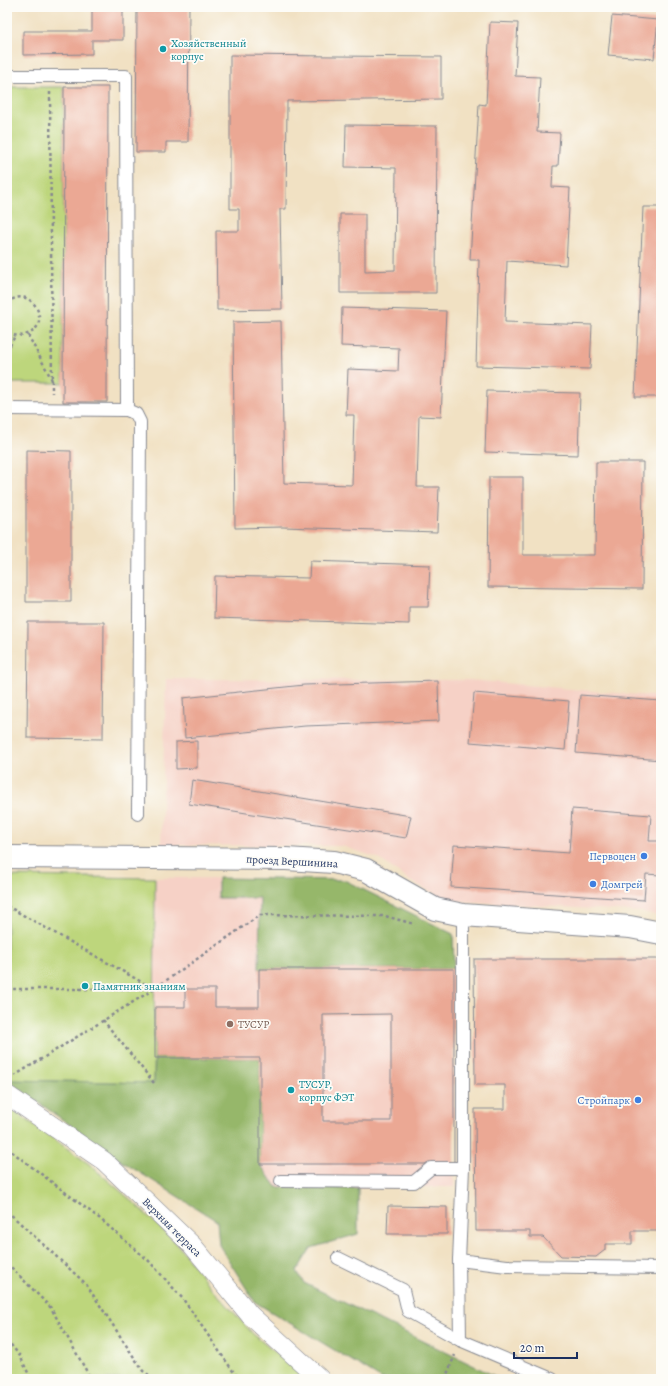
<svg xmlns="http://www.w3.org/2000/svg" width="668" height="1386" viewBox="0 0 668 1386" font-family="Alegreya,serif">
	<rect width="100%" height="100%" fill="#fdfcf7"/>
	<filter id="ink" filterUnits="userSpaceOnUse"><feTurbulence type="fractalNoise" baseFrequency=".025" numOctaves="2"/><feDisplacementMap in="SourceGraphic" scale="8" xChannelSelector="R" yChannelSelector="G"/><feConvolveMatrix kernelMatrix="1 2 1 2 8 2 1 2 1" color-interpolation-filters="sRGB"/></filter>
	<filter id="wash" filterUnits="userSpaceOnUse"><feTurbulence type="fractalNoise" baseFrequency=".012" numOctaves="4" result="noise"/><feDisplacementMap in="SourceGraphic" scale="16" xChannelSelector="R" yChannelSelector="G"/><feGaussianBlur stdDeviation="0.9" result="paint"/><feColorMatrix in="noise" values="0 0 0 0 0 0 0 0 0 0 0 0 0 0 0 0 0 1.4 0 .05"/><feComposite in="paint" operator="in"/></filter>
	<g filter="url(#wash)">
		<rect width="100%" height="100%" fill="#f1e1c3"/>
		<g fill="#f6d1c6">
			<path d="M166,679l303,1 192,17v220l-17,-5 -187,-11 -17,-5 -30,-15 -32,-23 -36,-12 -181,-1z"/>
			<path d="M7,876l337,4 109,54 1,253h-178l-269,-107z"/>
		</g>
		<g fill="#bdd67b" stroke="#6c826c">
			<path d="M7,87h57l-1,296h-56z"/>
			<path d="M7,876l148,2 -1,205 -147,-3z"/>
			<path d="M7,1106l82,58 44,38 43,41 34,43 43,48 53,45h-299z"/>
		</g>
		<g fill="#96b76b" stroke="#587364">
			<path d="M218,878l126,2 109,54 1,35h-195l1,-71h-42z"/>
			<path d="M155,1058h105v106l16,23 82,1v46l-47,14 -14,23 7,12 197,96h-119l-127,-77 -36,-57 -2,-24 -102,-64 -108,-77 147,3z"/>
		</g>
		<g id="blocks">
			<g fill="#eba894" fill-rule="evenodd">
				<path d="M92,7h31v33h-31v14l-69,1v-24h69z"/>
				<path d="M137,7h52l-1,135h-22v10h-30z"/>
				<path d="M612,16l46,4 -4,39 -46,-4z"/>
				<path d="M490,22l28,1 -3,53 25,1 -3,55 23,1 -2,33h-5l-1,21 18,1 -4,77 -59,-4 -2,61 87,3 -2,44 -114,-3 3,-106h-9l9,-156 7,1z"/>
				<path d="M230,55l211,2v42l-154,2 -1,108h-6l2,100 -65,1 -1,-79h23v-22h-9z"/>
				<path d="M64,87h44l-1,315h-44z"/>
				<path d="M346,125l91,1 -1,167h-96v-79h25v57l30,-1 1,-102 -51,-1z"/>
				<path d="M643,207h18v190h-26z"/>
				<path d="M342,308l104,3 -5,106 -22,-1 -2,71h22l-2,45 -154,-5 -48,1 -2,-206 48,-1 3,162 68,2 2,-70h-8l2,-46 50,2 1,-23 -58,-2z"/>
				<path d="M487,391l93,2 -2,62 -93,-3z"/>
				<path d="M26,450l45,1v151h-45z"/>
				<path d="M596,462h47l-1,127 -154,-2 1,-110h34v78h72z"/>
				<path d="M310,561l120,4 -2,42h-19v17l-195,-6 1,-42 94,2z"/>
				<path d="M28,622h76l-1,117 -76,-1z"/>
				<path d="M438,681l1,40 -134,5 -120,12 -2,-40 121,-13z"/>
				<path d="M474,693l95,8 -4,49 -95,-8z"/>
				<path d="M580,695l81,6v59l-85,-7z"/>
				<path d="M197,741v27l-21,1v-27z"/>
				<path d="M192,780l219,36 -5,22 -217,-34z"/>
				<path d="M572,809l79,6 -2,26h12l-1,34 -14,-1 -2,26 -193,-13 3,-42 115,8z"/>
				<path d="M474,959h187v272h-29v13h-27v6l-9,7 -35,-1 -18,-19h-13v-6h-54l-1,-122h30v-24h-30z"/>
				<path d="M259,969h195v195h-194v-106h-105v-51h30v-18h30v18h44zM391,1014v107h-68v-106z"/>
				<path d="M388,1206l59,1v27h-60z"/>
			</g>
		</g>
	</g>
	<g filter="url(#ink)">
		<use href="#blocks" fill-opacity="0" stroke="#868890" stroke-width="1"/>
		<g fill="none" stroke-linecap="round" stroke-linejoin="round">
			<defs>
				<g id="service">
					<path d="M7,76h119l1,334"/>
					<path d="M7,409l120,1 9,4 4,8 -2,392"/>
					<path d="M281,1181l133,1 17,-14h32"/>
					<path d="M338,1258l65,32 5,21 52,29 92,39"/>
					<path d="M459,1260l48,6 154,2"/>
					<path d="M460,1340l-1,-80 4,-92v-253"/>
				</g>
				<path id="pedestrian" d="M7,1095l97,66 88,84 58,70 70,64"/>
				<path id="tertiary" d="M7,857l279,2 48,3 32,8 69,39 28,6 167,12 31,6"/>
			</defs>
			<use href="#service" stroke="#868890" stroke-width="14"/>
			<use href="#pedestrian" stroke="#868890" stroke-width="20"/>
			<use href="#tertiary" stroke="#868890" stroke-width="24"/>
			<g stroke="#868890" stroke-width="2.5" stroke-dasharray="3 3" stroke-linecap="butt">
				<path d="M50,92l2,301"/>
				<path d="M7,303c26,-22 48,26 17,32 -6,2 -12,0 -17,-4"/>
				<path d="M28,335l24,45"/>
				<path d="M7,351l8,-15"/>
				<path d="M7,906l147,83"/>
				<path d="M7,989h147"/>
				<path d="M103,1020l51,63"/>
				<path d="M14,1076l140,-87 106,-74 125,1 29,8"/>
				<path d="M7,1148l92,70 50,43 34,38 52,75 8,5"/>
				<path d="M7,1211l79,73 57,87 12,8"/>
				<path d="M7,1263l44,45 40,71"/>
				<path d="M7,1340l13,16 11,23"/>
				<path d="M445,1379l10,-24"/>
			</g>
			<use href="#service" stroke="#fff" stroke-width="12"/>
			<use href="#pedestrian" stroke="#fff" stroke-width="19"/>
			<use href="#tertiary" stroke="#fff" stroke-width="22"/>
		</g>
	</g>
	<g fill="#0f9aa8" stroke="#fdfcf7" stroke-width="1.5">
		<circle cx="163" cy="49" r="4"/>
		<circle cx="85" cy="986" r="4"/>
		<circle cx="291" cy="1090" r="4"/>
	</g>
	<g fill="#3f7fe0" stroke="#fdfcf7" stroke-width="1.5">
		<circle cx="644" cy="856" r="4"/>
		<circle cx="593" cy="884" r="4"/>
		<circle cx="638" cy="1100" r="4"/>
	</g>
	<circle fill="#8d6e63" stroke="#fdfcf7" stroke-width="1.5" cx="230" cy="1024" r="4"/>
	<g text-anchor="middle" stroke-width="3.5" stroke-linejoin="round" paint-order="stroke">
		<g font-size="11" fill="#0d838f" stroke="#fdfcf7" text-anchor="start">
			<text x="171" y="47">Хозяйственный<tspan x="171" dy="13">корпус</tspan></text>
			<text x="93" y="990">Памятник знаниям</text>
			<text x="299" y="1088">ТУСУР,<tspan x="299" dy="13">корпус ФЭТ</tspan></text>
		</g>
		<g font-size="11" fill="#366cbe" stroke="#fdfcf7" text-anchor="end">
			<text x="636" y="860">Первоцен</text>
			<text x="601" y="888" text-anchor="start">Домгрей</text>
			<text x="630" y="1104">Стройпарк</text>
		</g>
		<g font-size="11" fill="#1b2f5e" stroke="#fdfcf7">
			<text transform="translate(292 861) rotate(3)" y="4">проезд Вершинина</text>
			<text transform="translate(172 1227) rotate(45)" y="4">Верхняя терраса</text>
		</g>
		<g font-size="11" fill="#785e54" stroke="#fdfcf7" text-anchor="start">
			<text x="238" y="1028">ТУСУР</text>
		</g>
	</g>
	<rect width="668" height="1386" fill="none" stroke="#fdfcf7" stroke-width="24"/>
	<path d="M514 1352v6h63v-6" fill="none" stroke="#1b2f5e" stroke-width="2"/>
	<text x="520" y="1352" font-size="12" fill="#1b2f5e" stroke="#fdfcf7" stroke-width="3" paint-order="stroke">20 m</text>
</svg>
